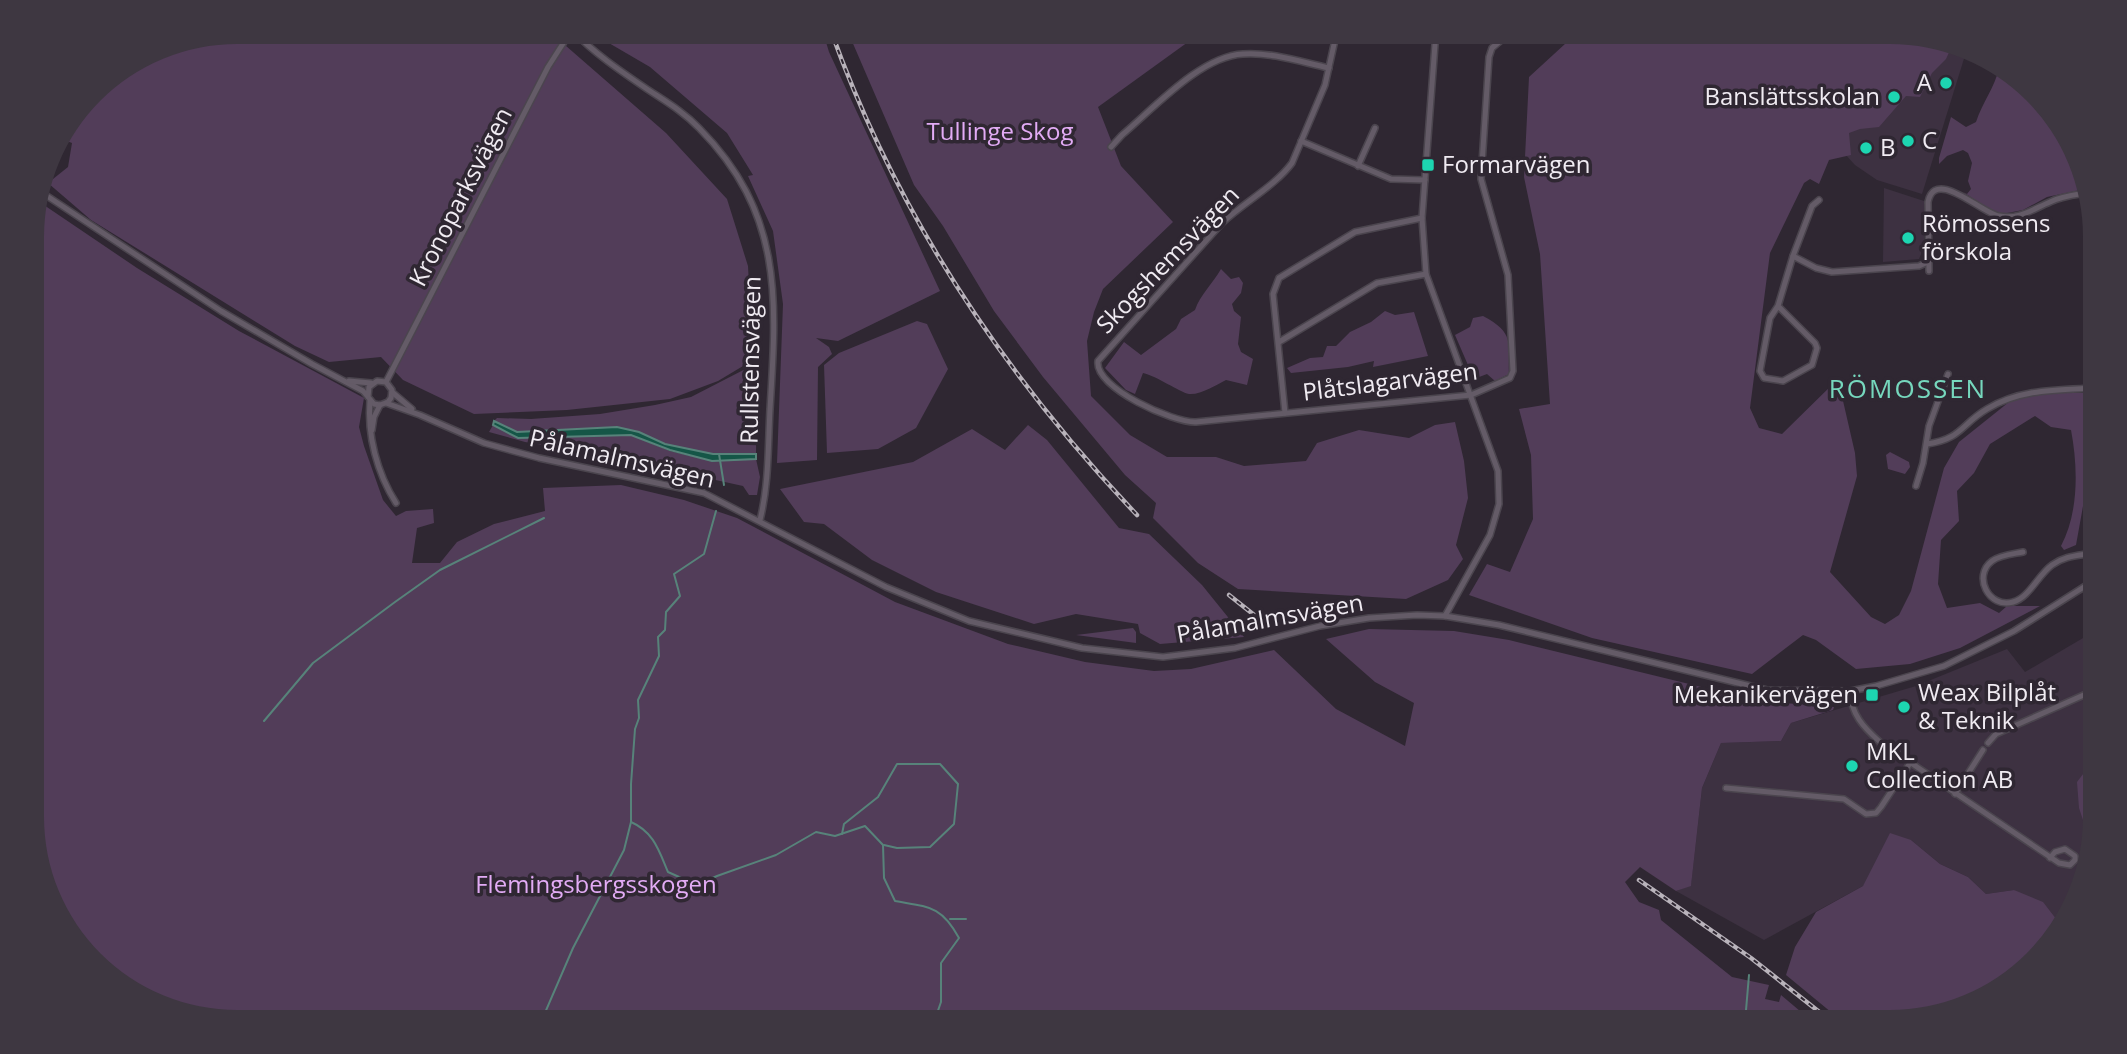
<svg xmlns="http://www.w3.org/2000/svg" width="2127" height="1054" viewBox="0 0 2127 1054" font-family="'Open Sans',sans-serif">
	<rect width="100%" height="100%" fill="#2f2732"/>
	<g fill="#3d3141">
		<path d="M1836,32l96,9 35,8 -45,145 -45,-14 -22,-15 -10,-11z"/>
		<path d="M1884,188l40,13v46l-5,12 -36,3z"/>
		<path d="M2095,631v132l-6,2 -4,61 9,-2 -20,83 -14,17 -46,-34 -28,4 -18,-17 -28,-13 -29,-24 -48,46 -99,54 -88,-49 15,-6 11,-97 19,-45 60,-2 10,-18 125,-37 91,-37 18,23z"/>
	</g>
	<g fill="#523d59">
		<path d="M237,31l313,1 116,101 61,66 21,67 5,94 -35,21 -48,18 -103,11 -93,4 -71,-34 -22,-23 -52,5 -34,-16 -204,-126 -43,-37 20,-16 4,-24 -13,-5 42,-55 58,-36z"/>
		<path d="M1890,31l62,15 -6,13 -14,14 -12,24 -14,-1 -27,31 -19,2 -11,4 2,22 -22,5 -10,24 -9,-5 -6,4 -34,70 -20,155 9,20 23,6 56,-55 17,74 2,23 -27,96 41,45 14,7 14,-9 12,-24 33,-123 15,-26 50,-40 27,-9h51v91l-11,61 -12,5 -3,-4c18,-34 17,-79 10,-116l-20,-3 -16,-11 -45,28 -16,29 -17,18 2,30 -18,19 -3,44 9,24 33,-5 19,10 8,-7h33l-80,42 -50,16 -54,5 -40,-29 -13,-5 -51,39 -160,-36 -123,-43 18,-31 23,8 23,-53 -2,-64 -12,-46 31,-5 -10,-150 -16,-77 5,-100 49,-45z"/>
		<path d="M590,32h233l6,20 111,239 -102,50 -22,-3 13,9 3,7 -14,13 -1,93 -40,3 6,-159 -10,-73 -25,-55 5,-1 -26,-42 -77,-66z"/>
		<path d="M848,32h348l-8,10 -90,65 23,59 52,56 -70,67 -9,23 -7,29 4,55 39,39 37,22h49l28,9 62,-5 11,-18 42,-13 50,8 26,-13 20,-3 9,39 4,37 -12,47 7,14 -15,21 -42,19 -168,-10 -40,-26 -45,-45 3,-15 -31,-28 -82,-98 -49,-66 -51,-85 -29,-41z"/>
		<path d="M1999,68l54,44 27,66v12l-33,7 -24,13 -21,4 -16,-7 -23,-15 4,2 4,-5 -3,-8 4,-18 -4,-10 -5,-3 -16,6 -8,8v-6l12,-41 15,10 10,-5c6,-19 19,-35 23,-54z"/>
		<path d="M38,201l99,67 102,63 125,67 -5,29 5,19 19,54 13,16 10,-5 27,-2 1,14 -17,5 -5,35h28l17,-21 37,-18 51,-13 -2,-23 78,-3 63,15 53,18 158,84 113,42 77,18 69,9 37,-2 83,-19 62,59 69,37 9,-43 -39,-21 -49,-43 43,-10 85,2 55,9 250,61 75,6 -1,3 -42,13 -10,18 -60,2 -19,45 -11,98 -15,5 -36,-24 -15,15 14,20 20,8 2,10 71,57 37,8 -4,14 14,3 2,-7 32,27h-1576l-90,-21 -73,-59 -41,-98 -1,-621z"/>
		<path d="M1221,269l10,10 8,-2 4,6 -2,10 -9,11 2,7 7,6 -3,27 3,8 12,7 -6,26 -21,-5c-10,5 -25,15 -37,14 -10,-2 -32,-18 -46,-21l-8,21 -9,-4 -21,-22 19,-26 17,13 35,-26 5,-10 14,-9c5,-15 18,-27 26,-41z"/>
		<path d="M1385,311l10,4 19,-3 14,44 -55,11 1,-6 -26,6 -57,6 -4,-5 23,-10 13,-1 4,-11h9l14,-14 21,-10z"/>
		<path d="M1483,316c32,17 25,26 26,58l-14,7 -8,-7 -13,5 -19,-44 15,-8 3,-9z"/>
		<path d="M917,321l10,3 21,45 -32,59 -38,21 -51,4 -3,-88 15,-12z"/>
		<path d="M757,363l-1,91h-42l-49,-10 -26,-12 -22,-5 -101,5 -22,-11 3,-3 34,1 69,-5 55,-9 36,-8z"/>
		<path d="M493,425l25,13 113,-3 39,16 42,10 44,-2 4,18 -3,18h-8l-6,-9 -146,-32 -72,-12 -36,-10z"/>
		<path d="M1028,425l19,15 72,88 30,6 53,51 42,52 -84,7 -20,-11 -2,-9 -62,-10 -42,10 -98,-32 -64,-32 -48,-36 -20,-2 -24,-33 133,-27 59,-33 33,21z"/>
		<path d="M1890,452l19,10 1,5 -5,7 -17,-5 -2,-14z"/>
		<path d="M1133,628l3,4v11l-60,-8z"/>
		<path d="M2095,763v54l-1,7 -9,2 -6,-18 -2,-26 13,-17z"/>
		<path d="M1890,833l21,7 29,24 28,13 18,17 28,-4 29,12 17,22 -56,64 -101,34h-60l-57,-47 9,-28 21,-35 47,-26z"/>
	</g>
	<path fill="#155647" stroke="#57837a" stroke-width="2" d="M494,421l23,11 100,-5 22,5 26,12 48,10h43v5l-44,2 -42,-11 -39,-15 -113,3 -25,-13z"/>
	<g fill="none" stroke-linecap="round" stroke-linejoin="round">
		<g stroke="#57837a" stroke-width="2">
			<path d="M719,454l5,31"/>
			<path d="M264,721l49,-58 82,-61 45,-32 104,-52"/>
			<path d="M631,822c23,10 28,29 37,50l29,13 20,-9 59,-21 40,-23 19,4 30,-10 18,19 1,33 11,23c33,6 46,4 64,37l-18,25v39l-7,20"/>
			<path d="M842,834l2,-10 34,-27 19,-33h43l18,20 -4,40 -24,23 -33,1 -13,-3"/>
			<path d="M950,919h16"/>
			<path d="M541,1022l32,-74 51,-98 7,-28v-38l4,-55 4,-11 -1,-18 21,-44 -1,-19 7,-7 1,-18 14,-16 -6,-22 30,-20 12,-43"/>
			<path d="M1745,1022l4,-47"/>
		</g>
		<defs>
			<g id="minor">
				<path d="M573,31c21,22 46,39 71,56 19,13 39,24 55,41 84,85 78,170 71,281 -2,37 -1,75 -10,111"/>
				<path d="M1337,31l-12,54 -33,78c-17,23 -49,40 -70,60l-124,138c-4,27 76,62 98,61l275,-27 39,-17 3,-7 -5,-96 -27,-96 8,-122 3,-9 20,-17"/>
				<path d="M1436,31l-14,187 4,56 72,197 1,33 -9,31 -45,81"/>
				<path d="M1301,141l90,38 34,1"/>
				<path d="M1111,147l11,-12c32,-27 79,-79 121,-81 29,-2 58,8 86,14"/>
				<path d="M1358,166l17,-38"/>
				<path d="M41,192l180,119 91,53 51,27 11,13 6,1 8,-3 3,-4 1,-8 -6,-8 -9,-1 -8,6 -1,10"/>
				<path d="M2090,201l4,57"/>
				<path d="M1793,256l19,-50 7,-6"/>
				<path d="M1929,271l-1,-69c7,-35 53,11 71,14 20,4 34,-7 51,-14 12,-6 24,-7 37,-9"/>
				<path d="M1778,306l37,37 2,5 -5,17 -29,16 -19,-3 -4,-7 10,-53 8,-12 15,-50 23,12 16,4 87,-6 9,-4"/>
				<path d="M1279,342l98,-59 49,-9"/>
				<path d="M349,381l22,2"/>
				<path d="M386,382l162,-315 23,-36"/>
				<path d="M392,392l20,17"/>
				<path d="M370,400c-3,35 7,73 26,103"/>
				<path d="M386,403l34,12 64,28 55,15 165,35 182,94 83,34 113,27 81,9 72,-9 85,-22 49,-8 48,-3 28,1 54,9 268,65 83,1 26,-5 68,-20 70,-35 81,-51"/>
				<path d="M1285,413l-12,-119 6,-16 76,-46 67,-14"/>
				<path d="M372,430l2,-13 6,-12"/>
				<path d="M1927,444c35,-5 34,-20 60,-35 33,-20 70,-19 107,-21"/>
				<path d="M1916,486l7,-23 6,-37 19,-52"/>
				<path d="M2095,489l-8,65 8,22"/>
				<path d="M2023,552c-10,2 -23,3 -31,9 -20,15 -3,48 21,41 16,-4 25,-27 39,-37 11,-8 22,-9 35,-11"/>
				<path d="M1850,691c1,23 13,36 30,51l179,121 11,2 5,-5v-4l-10,-7 -10,3 -5,6"/>
				<path d="M1988,743l8,-9 90,-40c10,-17 -6,-42 9,-66"/>
				<path d="M1726,788l118,11 22,15 10,-1 5,-6 29,-44"/>
				<path d="M1955,794l28,-44"/>
			</g>
		</defs>
		<use href="#minor" stroke="#4b454e" stroke-width="8"/>
		<use href="#minor" stroke="#645b67" stroke-width="5"/>
		<defs>
			<g id="rail">
				<path d="M831,31c66,184 173,344 306,484"/>
				<path d="M1229,595l34,27"/>
				<path d="M1639,880l112,78 81,64"/>
			</g>
		</defs>
		<use href="#rail" stroke="#b9b3bb" stroke-width="4.5"/>
		<use href="#rail" stroke="#2f2732" stroke-width="2" stroke-dasharray="5" stroke-linecap="butt"/>
	</g>
	<g fill="#1dd5b1" stroke="#2f2732" stroke-width="2.5">
		<circle cx="1946" cy="83" r="7"/>
		<circle cx="1894" cy="97" r="7"/>
		<circle cx="1908" cy="141" r="7"/>
		<circle cx="1866" cy="148" r="7"/>
		<rect x="1421" y="158" width="14" height="14" rx="3.5"/>
		<circle cx="1908" cy="238" r="7"/>
		<rect x="1865" y="688" width="14" height="14" rx="3.5"/>
		<circle cx="1904" cy="707" r="7"/>
		<circle cx="1852" cy="766" r="7"/>
	</g>
	<g text-anchor="middle" stroke-width="7" stroke-linejoin="round" paint-order="stroke">
		<g font-size="24" fill="#f0ebf2" stroke="#2f2732" text-anchor="start">
			<text x="1932" y="91" text-anchor="end">A</text>
			<text x="1880" y="105" text-anchor="end">Banslättsskolan</text>
			<text x="1922" y="149">C</text>
			<text x="1880" y="156">B</text>
			<text x="1442" y="173">Formarvägen</text>
			<text x="1922" y="232">Römossens<tspan x="1922" dy="28">förskola</tspan></text>
			<text x="1918" y="701">Weax Bilplåt<tspan x="1918" dy="28">&amp; Teknik</tspan></text>
			<text x="1858" y="703" text-anchor="end">Mekanikervägen</text>
			<text x="1866" y="760">MKL<tspan x="1866" dy="28">Collection AB</tspan></text>
		</g>
		<g font-size="24" fill="#e2abf5" stroke="#2f2732">
			<text x="1000" y="140">Tullinge Skog</text>
			<text x="596" y="893">Flemingsbergsskogen</text>
		</g>
		<g font-size="24" fill="#f0ebf2" stroke="#2f2732">
			<text transform="translate(461 197) rotate(-63)" y="8">Kronoparksvägen</text>
			<text transform="translate(1168 260) rotate(-46)" y="8">Skogshemsvägen</text>
			<text transform="translate(751 360) rotate(-89)" y="8">Rullstensvägen</text>
			<text transform="translate(1390 382) rotate(-7)" y="8">Plåtslagarvägen</text>
			<text transform="translate(622 459) rotate(13)" y="8">Pålamalmsvägen</text>
			<text transform="translate(1270 619) rotate(-10)" y="8">Pålamalmsvägen</text>
		</g>
		<g font-size="26" letter-spacing="2" fill="#76d7bd" stroke="#2f2732">
			<text x="1908" y="398">RÖMOSSEN</text>
		</g>
	</g>
	<path d="M0 0H2127V1054H0ZM237 44H1890A193 193 0 0 1 2083 237V817A193 193 0 0 1 1890 1010H237A193 193 0 0 1 44 817V237A193 193 0 0 1 237 44Z" fill="#3e3741" fill-rule="evenodd"/>
</svg>
